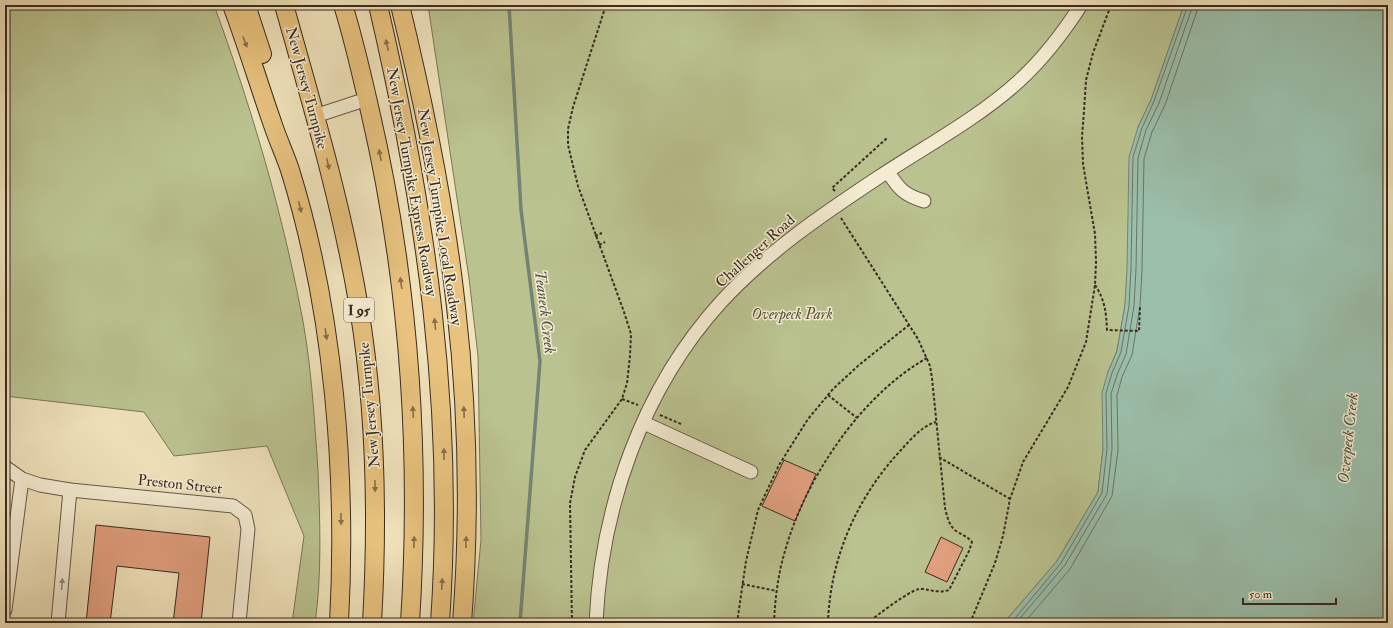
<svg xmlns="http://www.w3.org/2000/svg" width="1393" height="628" viewBox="0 0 1393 628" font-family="'IM FELL Double Pica',serif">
	<rect width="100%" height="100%" fill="#f0e3bc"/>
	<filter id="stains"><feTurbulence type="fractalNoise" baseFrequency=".005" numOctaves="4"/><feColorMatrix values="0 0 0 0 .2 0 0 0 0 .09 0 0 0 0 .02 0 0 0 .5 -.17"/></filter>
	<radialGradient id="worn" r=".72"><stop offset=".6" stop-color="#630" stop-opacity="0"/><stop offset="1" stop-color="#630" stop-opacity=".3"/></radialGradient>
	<g fill="#bac390" stroke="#7a7758">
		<path d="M5,5h209c35,96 65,195 85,296 12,55 15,113 19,170 2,48 4,104 -3,152h-23l12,-87 -37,-90 -93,10 -30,-44 -139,-16z"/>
		<path d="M428,5h756l-33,95 -13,27 -13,178 -8,46 -9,21 -5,77 -5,43 -41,69 -48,56 -2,6h-534l8,-83 -3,-184 -9,-78z"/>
	</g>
	<path fill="#9bbfab" stroke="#748474" d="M1184,5h204v618h-381l2,-6 48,-56 41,-69 5,-43 -1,-56 6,-21 9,-21 8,-46 2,-36 2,-112 9,-30 13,-27z"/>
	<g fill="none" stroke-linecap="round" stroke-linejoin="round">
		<g stroke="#6a7566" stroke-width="1">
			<path d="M1011,623l50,-60 41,-70 5,-44 -1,-56 6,-20 9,-21 8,-46 2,-37 2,-112 9,-29 12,-27 34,-96"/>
			<path d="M1016,623l49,-58 42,-71 5,-45 -1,-55 6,-19 9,-21 8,-48 2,-37 2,-111 8,-28 13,-27 34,-98"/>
			<path d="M1024,623l46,-54 42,-73 6,-46 -1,-55 5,-18 10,-22 8,-49 2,-36 2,-111 8,-27 13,-27 34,-100"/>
		</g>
		<path stroke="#748474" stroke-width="3.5" d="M509,5l12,205 19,151 -20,262"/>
	</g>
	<g fill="#e3a181" stroke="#392b21">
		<path d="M784,460l32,14 -21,47 -33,-15z"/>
		<path d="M96,525l114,12 -9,86h-28l6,-50 -62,-7 -7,57h-24z"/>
		<path d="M941,537l22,11 -16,34 -22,-10z"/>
	</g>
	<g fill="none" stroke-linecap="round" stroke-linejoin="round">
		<defs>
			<g id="minor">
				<path d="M315,116l52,-17"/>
				<path d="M888,172c11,17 16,23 36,29"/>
				<path d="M644,423l107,49"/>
				<path d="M5,467l17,12 18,6 30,5 163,16 12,9 3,14 -9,94"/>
				<path d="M5,610l17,-131"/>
				<path d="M58,623l12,-133"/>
				<path d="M596,623c5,-115 46,-234 125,-321 46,-50 102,-88 158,-125 47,-31 98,-58 140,-96 24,-22 44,-48 62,-76"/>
			</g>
			<g id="highway">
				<path d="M232,5c15,40 27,80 41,120 5,15 12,30 17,45 44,142 57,305 49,453"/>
				<path d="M246,5l16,49"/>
				<path d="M284,5c28,100 58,200 75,303 17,104 19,210 13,315"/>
				<path d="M343,5c11,35 19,71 27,106 39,168 51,340 40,512"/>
				<path d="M378,5c48,206 77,406 62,618"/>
				<path d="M400,5c24,99 45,200 56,302 12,104 14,211 6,316"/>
			</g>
		</defs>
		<use href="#minor" stroke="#675948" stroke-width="15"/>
		<use href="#highway" stroke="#392b21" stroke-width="20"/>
		<g stroke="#392b21" stroke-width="2" stroke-dasharray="3 2" stroke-linecap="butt">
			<path d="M835,191l-3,-3 55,-50"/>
			<path d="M841,218l77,121 12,27 2,12 13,130c2,8 4,18 11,23 6,4 11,5 16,11l-3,9 -20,39c-13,4 -22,-2 -30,-1 -12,3 -41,26 -52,34"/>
			<path d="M595,236l7,-3"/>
			<path d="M599,245l6,-3"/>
			<path d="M1095,285c10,15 11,27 12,45l32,1 1,-24"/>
			<path d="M828,395l29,23"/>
			<path d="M622,399l16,6"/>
			<path d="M660,415l21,9"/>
			<path d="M939,457l71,42"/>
			<path d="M742,584l35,7"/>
			<path d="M572,623l-2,-120 5,-26 10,-27 37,-51 5,-16 3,-27 1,-22 -7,-22 -46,-126 -10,-41v-16l5,-22 33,-102"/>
			<path d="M737,623l9,-62 12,-51 21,-45 29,-46 25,-30 26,-24 50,-40"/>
			<path d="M774,623c1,-24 4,-49 11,-72 20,-72 76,-156 142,-193"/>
			<path d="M828,623c2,-65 29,-126 73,-173 10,-11 21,-24 35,-28"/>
			<path d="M970,623l25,-60 8,-27 7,-37 13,-37 45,-75 18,-45 9,-57 1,-23 -1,-28 -12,-70 -1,-27 2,-26 2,-31 7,-27 18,-48"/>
		</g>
		<use href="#minor" stroke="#f5edd3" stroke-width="13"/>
		<use href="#highway" stroke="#e8c27e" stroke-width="18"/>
	</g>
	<defs><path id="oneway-solid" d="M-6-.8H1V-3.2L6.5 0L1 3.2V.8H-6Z"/></defs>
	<g fill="#886f4b">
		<use href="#oneway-solid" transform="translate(245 42) rotate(70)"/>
		<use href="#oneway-solid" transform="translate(387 45) rotate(-103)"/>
		<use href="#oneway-solid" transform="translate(380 155) rotate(-101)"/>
		<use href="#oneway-solid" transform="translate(328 164) rotate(76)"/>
		<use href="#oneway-solid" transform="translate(300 207) rotate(76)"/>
		<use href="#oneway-solid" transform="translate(401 283) rotate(-98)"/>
		<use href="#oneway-solid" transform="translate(435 324) rotate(-96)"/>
		<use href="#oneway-solid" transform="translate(326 334) rotate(81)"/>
		<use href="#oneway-solid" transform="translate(413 412) rotate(-93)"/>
		<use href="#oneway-solid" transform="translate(464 412) rotate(-92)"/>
		<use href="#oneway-solid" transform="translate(444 454) rotate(-91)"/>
		<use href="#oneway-solid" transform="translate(375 486) rotate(89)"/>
		<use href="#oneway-solid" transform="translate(341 519) rotate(89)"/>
		<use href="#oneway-solid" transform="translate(414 542) rotate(-88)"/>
		<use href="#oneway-solid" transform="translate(466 542) rotate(-88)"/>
		<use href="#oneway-solid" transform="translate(442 584) rotate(-87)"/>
	</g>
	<use fill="#978c7a" href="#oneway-solid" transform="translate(62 584) rotate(-85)"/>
	<g text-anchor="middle" stroke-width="3" stroke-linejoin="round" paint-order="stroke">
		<rect fill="#f5edd3" stroke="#716556" stroke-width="1" x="344" y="298" width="30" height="24" rx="3"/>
		<g font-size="14" font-weight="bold" fill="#392b21">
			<text x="359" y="315">I 95</text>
		</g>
		<g font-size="15" fill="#392b21" stroke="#f5edd3">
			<text transform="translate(307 88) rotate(75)" y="5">New Jersey Turnpike</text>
			<text transform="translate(412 182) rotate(80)" y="5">New Jersey Turnpike Express Roadway</text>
			<text transform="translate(440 217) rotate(81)" y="5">New Jersey Turnpike Local Roadway</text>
			<text transform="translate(755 251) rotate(-42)" y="5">Challenger Road</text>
			<text transform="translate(369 405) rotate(-95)" y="5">New Jersey Turnpike</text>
			<text transform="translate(180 484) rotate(6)" y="5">Preston Street</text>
		</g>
		<g font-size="15" font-style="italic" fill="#59513d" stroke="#f5edd3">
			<text x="792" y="319">Overpeck Park</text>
		</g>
		<g font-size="16" font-style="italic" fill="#525044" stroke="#f5edd3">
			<text transform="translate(546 312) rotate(83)" y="6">Teaneck Creek</text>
			<text transform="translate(1347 438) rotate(-84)" y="6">Overpeck Creek</text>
		</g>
	</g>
	<rect width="1393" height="628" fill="none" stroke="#f0e3bc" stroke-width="20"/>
	<rect x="6" y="6" width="1381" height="616" fill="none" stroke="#392b21" stroke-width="2"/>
	<rect x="10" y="10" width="1373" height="608" fill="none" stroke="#392b21"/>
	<path d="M1243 598v6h93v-6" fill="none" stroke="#392b21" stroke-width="2"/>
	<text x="1249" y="598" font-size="12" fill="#392b21" stroke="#f5edd3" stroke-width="3" paint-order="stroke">50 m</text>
	<rect width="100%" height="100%" filter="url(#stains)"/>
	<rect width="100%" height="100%" fill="url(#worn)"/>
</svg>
